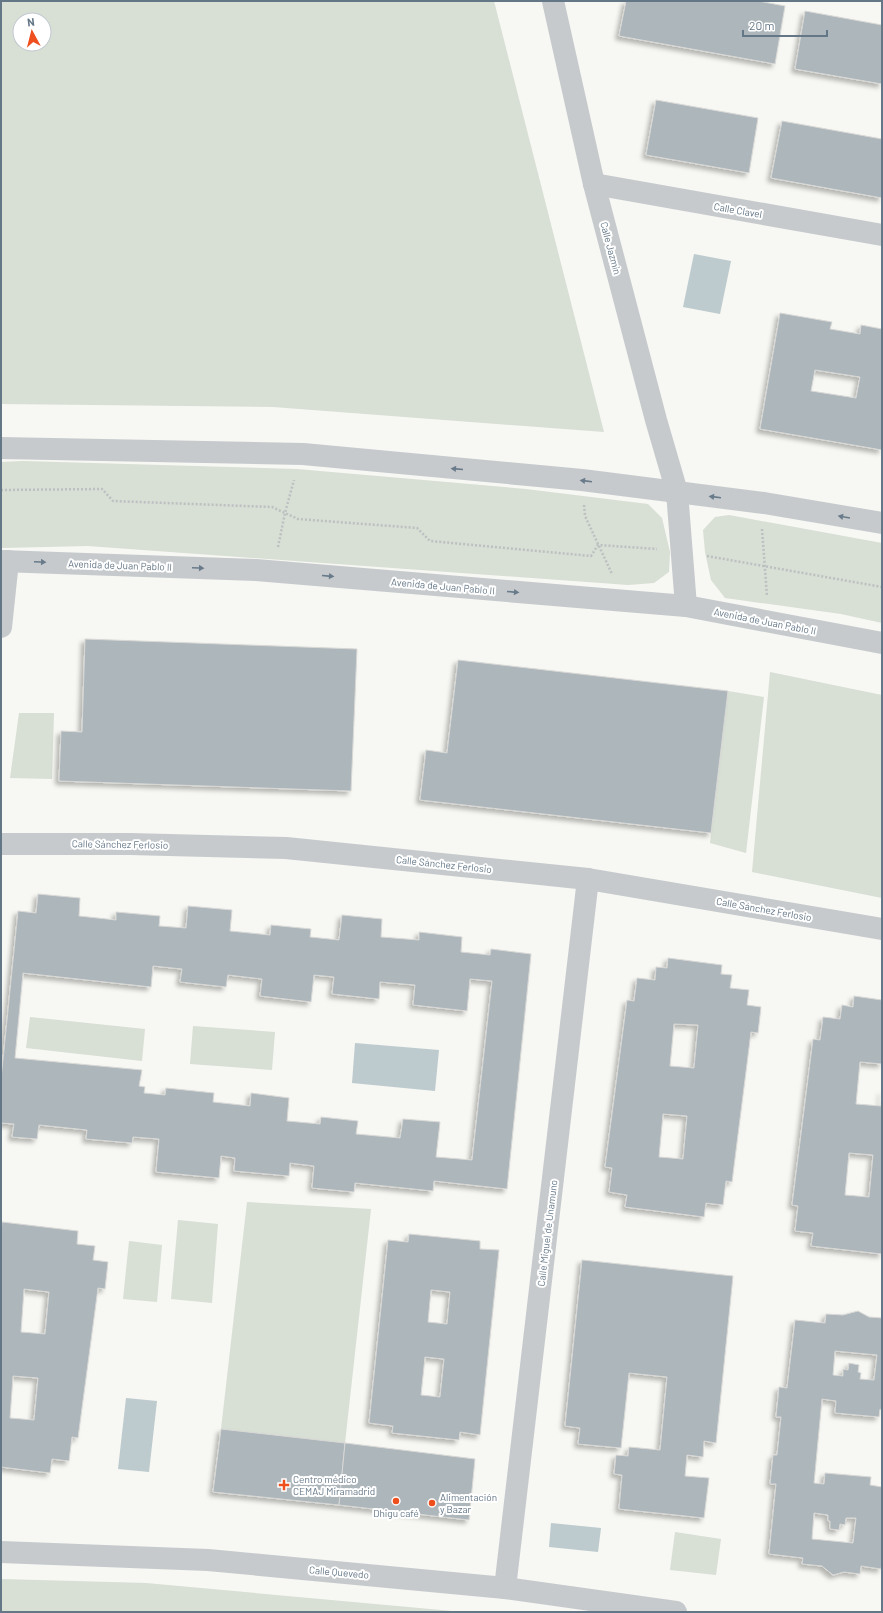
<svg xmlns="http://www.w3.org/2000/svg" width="883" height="1613" viewBox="0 0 883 1613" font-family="Barlow,sans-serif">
	<defs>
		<filter id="shadow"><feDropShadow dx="-3.5" dy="3.5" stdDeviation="2" flood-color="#0004"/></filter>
	</defs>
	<rect width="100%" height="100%" fill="#f7f7f3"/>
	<g fill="#d8dfd4" fill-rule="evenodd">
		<path d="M1,1h493l110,431 -331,-25 -272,-3zM20,20h24v24h-24z"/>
		<path d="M23,461l274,8 229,20 122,15 14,14 8,34 -1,20 -15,11 -26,2 -540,-39 -87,2v-86z"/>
		<path d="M729,515l153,28v80l-41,-9 -116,-16 -14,-18 -6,-28 -2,-22 12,-13z"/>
		<path d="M770,672l112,23v203l-130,-26z"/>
		<path d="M728,691l36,6 -18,156 -36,-10z"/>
		<path d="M19,713h35l-2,66 -42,-1z"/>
		<path d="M30,1017l115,12 -3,32 -116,-13z"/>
		<path d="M193,1026l82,6 -3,38 -82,-6z"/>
		<path d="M247,1202l124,7 -26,234 -124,-14z"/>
		<path d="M178,1220l40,4 -6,79 -41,-4z"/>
		<path d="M129,1241l33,4 -5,57 -34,-3z"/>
		<path d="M675,1532l46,7 -5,36 -46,-5z"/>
		<path d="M1,1579l145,4 317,29h-462z"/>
	</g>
	<g fill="#bdcace">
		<path d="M694,254l37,7 -11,53 -37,-7z"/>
		<path d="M355,1043l84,7 -4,41 -83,-8z"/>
		<path d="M126,1398l31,3 -8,71 -31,-3z"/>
		<path d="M551,1523l50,5 -3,24 -49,-5z"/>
	</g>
	<g fill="#adb6bb" stroke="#d8d8d6" fill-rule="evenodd" filter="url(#shadow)">
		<path d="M626,1h132l27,5 -10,58 -156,-28z"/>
		<path d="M805,11l77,14v59l-87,-15z"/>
		<path d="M656,100l102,18 -9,55 -103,-18z"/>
		<path d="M782,121l100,18v59l-111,-20z"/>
		<path d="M780,313l52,9 -2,7 30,5 1,-9 21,4v121l-122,-21zM815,370l45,7 -4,21 -45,-7z"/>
		<path d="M85,639l272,10 -6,142 -292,-10 2,-50 21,1z"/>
		<path d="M458,660l270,31 -17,142 -291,-33 6,-50 21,3z"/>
		<path d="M38,894l42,4 -1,18 37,4v-8l44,4 -1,10 27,2 2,-22 44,4 -2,21 40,4 1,-10 40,4 -1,8 29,3 3,-25 40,4 -1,18 38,3v-8l43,5 -1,15 29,3 1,-6 40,5 -24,235 -73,-8 -1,10 -78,-8 -1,9 -42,-4 2,-22 -24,-3 -1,13 -55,-5 1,-13 -14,-2 -2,22 -63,-6 3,-33 -26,-2 -1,6 -46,-4 1,-9 -48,-5 -2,14 -25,-2 2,-13 -13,-1v-44l17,-168 18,2zM153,966l29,3 -2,13 46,5 2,-12 34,4 -2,17 51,6 3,-27 20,2 -2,17 47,5 1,-17 35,3 -2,20 54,6 3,-32 22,2 -20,179 -36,-3 4,-35 -37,-3 -3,19 -44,-4 2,-13 -37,-4 -1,7 -33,-3 2,-23 -38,-5 -1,13 -37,-4 1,-9 -48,-5 -1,7 -21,-2 1,-6 -6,-1 3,-16 -127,-12 8,-85 128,14z"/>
		<path d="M668,958l54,7 -1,9 11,1 -2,13 19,2 -2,15 14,2 -3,26 -7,-1 -19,150 -6,-1 -3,24 -17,-2 -2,14 -79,-10 2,-12 -18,-3 3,-24 -7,-1 22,-167 7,1 3,-23 18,2 1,-13 11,1zM674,1024l24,1 -4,43 -24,-2zM663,1114l24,2 -4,43 -24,-2z"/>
		<path d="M854,996l28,4v64l-22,-2 -4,42 25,2 1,-15v163l-71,-8 2,-13 -18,-2 3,-25 -6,-1 21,-166 7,1 3,-23 17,2 2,-14 11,2zM849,1153l24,2 -4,42 -24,-2z"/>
		<path d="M2,1222l76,9 -1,13 18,2 -2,14 15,2 -3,27 -7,-1 -20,150 -6,-1 -3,24 -17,-2 -2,14 -49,-6v-235zM24,1289l25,3 -4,42 -24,-2zM13,1376l25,2 -4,42 -24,-2z"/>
		<path d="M409,1234l71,7v8l19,1 -19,185 -20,-3 -1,8 -67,-7 1,-7 -24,-3 19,-183 20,2zM431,1290l19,2 -3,32 -19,-2zM425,1357l19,2 -4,38 -19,-2z"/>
		<path d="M582,1260l151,16 -17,167 -12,-2 -1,16 -16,-2 -2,21 24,2 -5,40 -85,-9 3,-34 -8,-1 2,-19 12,1 1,-9 31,3 7,-73 -38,-4 -8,75 -43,-4 2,-16 -15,-2z"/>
		<path d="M858,1311l11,6 13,1v92l-2,-1 -1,8 -44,-4 1,-12 -14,-2 -8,84 10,1 1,-11 46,4 -1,8 12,2v76l-1,6 -20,-3 -1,8 -16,-2 -11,3 -11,-9 -20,-2 1,-6 -34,-4 7,-70h-6l3,-29h4l4,-38h-5l3,-30 8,1 8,-68 30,3 1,-9 17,1zM835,1351l42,4 -3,25 -14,-1 1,-6 -3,-1 1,-7 -10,-2 -1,7 -5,-1v7l-10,-1zM814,1513l14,2v6h2v8l9,1 1,-6 5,1 1,-7h10l-3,25 -41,-4z"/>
		<path d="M221,1429l124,14 -6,62 -126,-13z"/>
		<path d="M345,1443l130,16 -6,61 -130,-15z"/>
	</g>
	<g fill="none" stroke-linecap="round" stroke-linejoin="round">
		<g stroke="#bdc0c2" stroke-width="2.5" stroke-dasharray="2 2" stroke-linecap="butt">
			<path d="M1,490l101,-1 11,12 159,6 26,12 119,9 13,13 161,15 7,-11 59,4"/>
			<path d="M584,505l1,11 27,58"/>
			<path d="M762,529l5,67"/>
			<path d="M278,547l7,-34 9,-33"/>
			<path d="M707,556l175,31"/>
		</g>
		<g stroke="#c6cacd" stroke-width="22">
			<path d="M553,1l41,183 62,236 21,72 9,114"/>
			<path d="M594,184l288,51"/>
			<path d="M1,448l302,6 279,26 182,23 118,20"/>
			<path d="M1,561l255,9 430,36 196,37"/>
			<path d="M1,627l7,-66"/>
			<path d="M1,844h129l156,4 302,31 294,50"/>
			<path d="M1,1552l207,8 297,28 171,24"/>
			<path d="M505,1588l83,-709"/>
		</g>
	</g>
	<defs><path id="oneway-solid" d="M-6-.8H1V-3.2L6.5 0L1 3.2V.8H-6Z"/></defs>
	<g fill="#697b8a">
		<use href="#oneway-solid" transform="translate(457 469) rotate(-175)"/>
		<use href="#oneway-solid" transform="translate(586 481) rotate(-173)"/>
		<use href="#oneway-solid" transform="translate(715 497) rotate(-173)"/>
		<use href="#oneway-solid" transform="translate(844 517) rotate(-170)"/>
		<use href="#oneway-solid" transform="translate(40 562) rotate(2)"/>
		<use href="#oneway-solid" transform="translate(198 568) rotate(2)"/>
		<use href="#oneway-solid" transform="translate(328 576) rotate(5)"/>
		<use href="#oneway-solid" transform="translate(513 592) rotate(5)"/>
	</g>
	<g fill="#ee4f1c" stroke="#fff" stroke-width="1.5">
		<path d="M282 1479h4v4h4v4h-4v4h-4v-4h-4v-4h4z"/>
		<circle cx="396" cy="1501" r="4"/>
		<circle cx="432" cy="1503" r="4"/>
	</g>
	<g text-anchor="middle" stroke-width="4" stroke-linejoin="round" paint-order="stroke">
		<g font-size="10" fill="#647787" stroke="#fff">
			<text transform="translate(738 210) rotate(10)" y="4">Calle Clavel</text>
			<text transform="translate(611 248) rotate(75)" y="4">Calle Jazmín</text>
			<text transform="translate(120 565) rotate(2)" y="4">Avenida de Juan Pablo II</text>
			<text transform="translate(443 586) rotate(5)" y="4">Avenida de Juan Pablo II</text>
			<text transform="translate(765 621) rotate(11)" y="4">Avenida de Juan Pablo II</text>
			<text transform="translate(120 844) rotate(1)" y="4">Calle Sánchez Ferlosio</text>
			<text transform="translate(444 864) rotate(6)" y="4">Calle Sánchez Ferlosio</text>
			<text transform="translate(764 909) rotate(10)" y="4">Calle Sánchez Ferlosio</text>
			<text transform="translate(547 1233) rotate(-83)" y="4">Calle Miguel de Unamuno</text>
			<text transform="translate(339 1572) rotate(5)" y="4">Calle Quevedo</text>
		</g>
		<g font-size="10" fill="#647787" stroke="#fff" text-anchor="start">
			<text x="293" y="1483">Centro médico<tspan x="293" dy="12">CEMAJ Miramadrid</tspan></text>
			<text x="440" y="1501">Alimentación<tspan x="440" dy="12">y Bazar</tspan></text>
			<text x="396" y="1517" text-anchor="middle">Dhigu café</text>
		</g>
	</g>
	<rect width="883" height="1613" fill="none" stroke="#647787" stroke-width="4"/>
	<g transform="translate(32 32) rotate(353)"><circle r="19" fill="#ffffff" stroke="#c1c9cf"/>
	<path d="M0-3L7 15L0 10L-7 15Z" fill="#ee4f1c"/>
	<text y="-6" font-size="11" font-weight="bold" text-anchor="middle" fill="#647787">N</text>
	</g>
	<path d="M743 30v6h84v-6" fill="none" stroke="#647787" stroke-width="2"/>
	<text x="749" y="30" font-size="12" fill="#647787" stroke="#ffffff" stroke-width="3" paint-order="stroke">20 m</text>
</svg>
